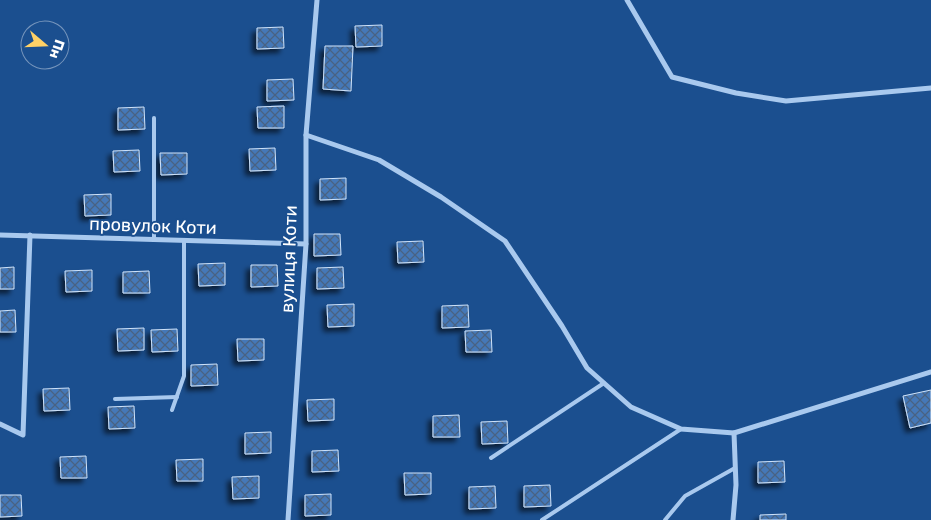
<svg xmlns="http://www.w3.org/2000/svg" width="931" height="520" viewBox="0 0 931 520" font-family="Rubik,sans-serif">
	<defs>
		<pattern id="building-cross-hatch" width="8" height="8" patternUnits="userSpaceOnUse" patternTransform="scale(1.25)"><rect width="8" height="8" fill="#4478b7"/><path d="M0 0l8 8M0 8l8-8" fill="none" stroke="#486282"/></pattern>
		<filter id="shadow"><feDropShadow dx="-4.5" dy="4.5" stdDeviation="2.5" flood-color="#0009"/></filter>
	</defs>
	<rect width="100%" height="100%" fill="#1b4f8f"/>
	<g fill="url(#building-cross-hatch)" stroke="#cfe3fa" filter="url(#shadow)">
		<path d="M382,25v21l-26,1 -1,-21z"/>
		<path d="M283,27l1,21 -27,1v-21z"/>
		<path d="M325,46h28l-2,45 -28,-2z"/>
		<path d="M293,79l1,21 -27,1v-21z"/>
		<path d="M284,106v22h-26l-1,-21z"/>
		<path d="M144,107l1,22 -27,1v-22z"/>
		<path d="M275,148l1,22 -26,1 -1,-22z"/>
		<path d="M139,150l1,21 -26,1 -1,-21z"/>
		<path d="M160,153h27v21l-26,1z"/>
		<path d="M346,178v21l-26,1v-21z"/>
		<path d="M111,194v21l-26,1 -1,-21z"/>
		<path d="M314,234h26l1,21 -27,1z"/>
		<path d="M423,241l1,21 -26,1 -1,-21z"/>
		<path d="M225,263v22l-26,1 -1,-22z"/>
		<path d="M251,265h26l1,21 -27,1z"/>
		<path d="M14,267v22h-14v-21z"/>
		<path d="M343,267l1,21 -27,1v-21z"/>
		<path d="M92,270v21l-26,1 -1,-21z"/>
		<path d="M149,271l1,22h-27v-21z"/>
		<path d="M354,304v22l-26,1 -1,-22z"/>
		<path d="M468,305l1,22 -27,1v-22z"/>
		<path d="M15,310l1,22h-16v-21z"/>
		<path d="M144,328v22l-26,1 -1,-22z"/>
		<path d="M177,329l1,22 -26,1 -1,-22z"/>
		<path d="M491,330l1,22h-26l-1,-21z"/>
		<path d="M237,339h27v21l-26,1z"/>
		<path d="M217,364l1,21 -27,1v-21z"/>
		<path d="M69,388l1,22 -26,1 -1,-22z"/>
		<path d="M931,390v33l-21,5 -7,-32z"/>
		<path d="M334,399v21l-26,1 -1,-21z"/>
		<path d="M134,406l1,22 -26,1 -1,-22z"/>
		<path d="M459,415l1,22h-27v-21z"/>
		<path d="M507,421l1,22 -26,1 -1,-22z"/>
		<path d="M271,432v21l-26,1v-21z"/>
		<path d="M338,450l1,21 -27,1v-21z"/>
		<path d="M86,456l1,22h-26l-1,-21z"/>
		<path d="M203,459v22h-26l-1,-21z"/>
		<path d="M784,461l1,21 -27,1v-21z"/>
		<path d="M404,473h27v21l-26,1z"/>
		<path d="M259,476v22l-26,1 -1,-22z"/>
		<path d="M550,485l1,21 -27,1v-21z"/>
		<path d="M495,486l1,22 -27,1v-22z"/>
		<path d="M331,494v21l-26,1v-21z"/>
		<path d="M0,495h21l1,21 -22,1z"/>
		<path d="M786,514v6h-26v-5z"/>
	</g>
	<g fill="none" stroke-linecap="round" stroke-linejoin="round">
		<g stroke="#a9c9ee" stroke-width="4">
			<path d="M154,118v122"/>
			<path d="M115,399l62,-2"/>
			<path d="M172,410l12,-34v-135"/>
			<path d="M491,458l113,-75"/>
			<path d="M542,520l139,-91"/>
			<path d="M665,520l20,-24 50,-28"/>
		</g>
		<g stroke="#a9c9ee" stroke-width="5">
			<path d="M627,0l45,77 64,16 50,8 145,-13"/>
			<path d="M306,135l73,25 62,37 64,44 57,85 25,42 44,39 50,22 53,4"/>
			<path d="M0,235l306,9"/>
			<path d="M0,424l23,11 7,-200"/>
			<path d="M288,520l18,-276v-109l11,-135"/>
			<path d="M733,520l3,-35 -2,-52 197,-61"/>
		</g>
	</g>
	<g text-anchor="middle" stroke-width="4" stroke-linejoin="round" paint-order="stroke">
		<g font-size="18" fill="#fff" stroke="#1b4f8f">
			<text transform="translate(153 226) rotate(2)" y="6">провулок Коти</text>
			<text transform="translate(289 259) rotate(-88)" y="6">вулиця Коти</text>
		</g>
	</g>
	<g transform="translate(45 45) rotate(109)"><circle r="24" fill="#1b4f8f" stroke="#7695bc"/>
	<path d="M0-4L9 19L0 12L-9 19Z" fill="#ffd166"/>
	<text y="-8" font-size="14" font-weight="bold" text-anchor="middle" fill="#ffffff">Пн</text>
	</g>
</svg>
